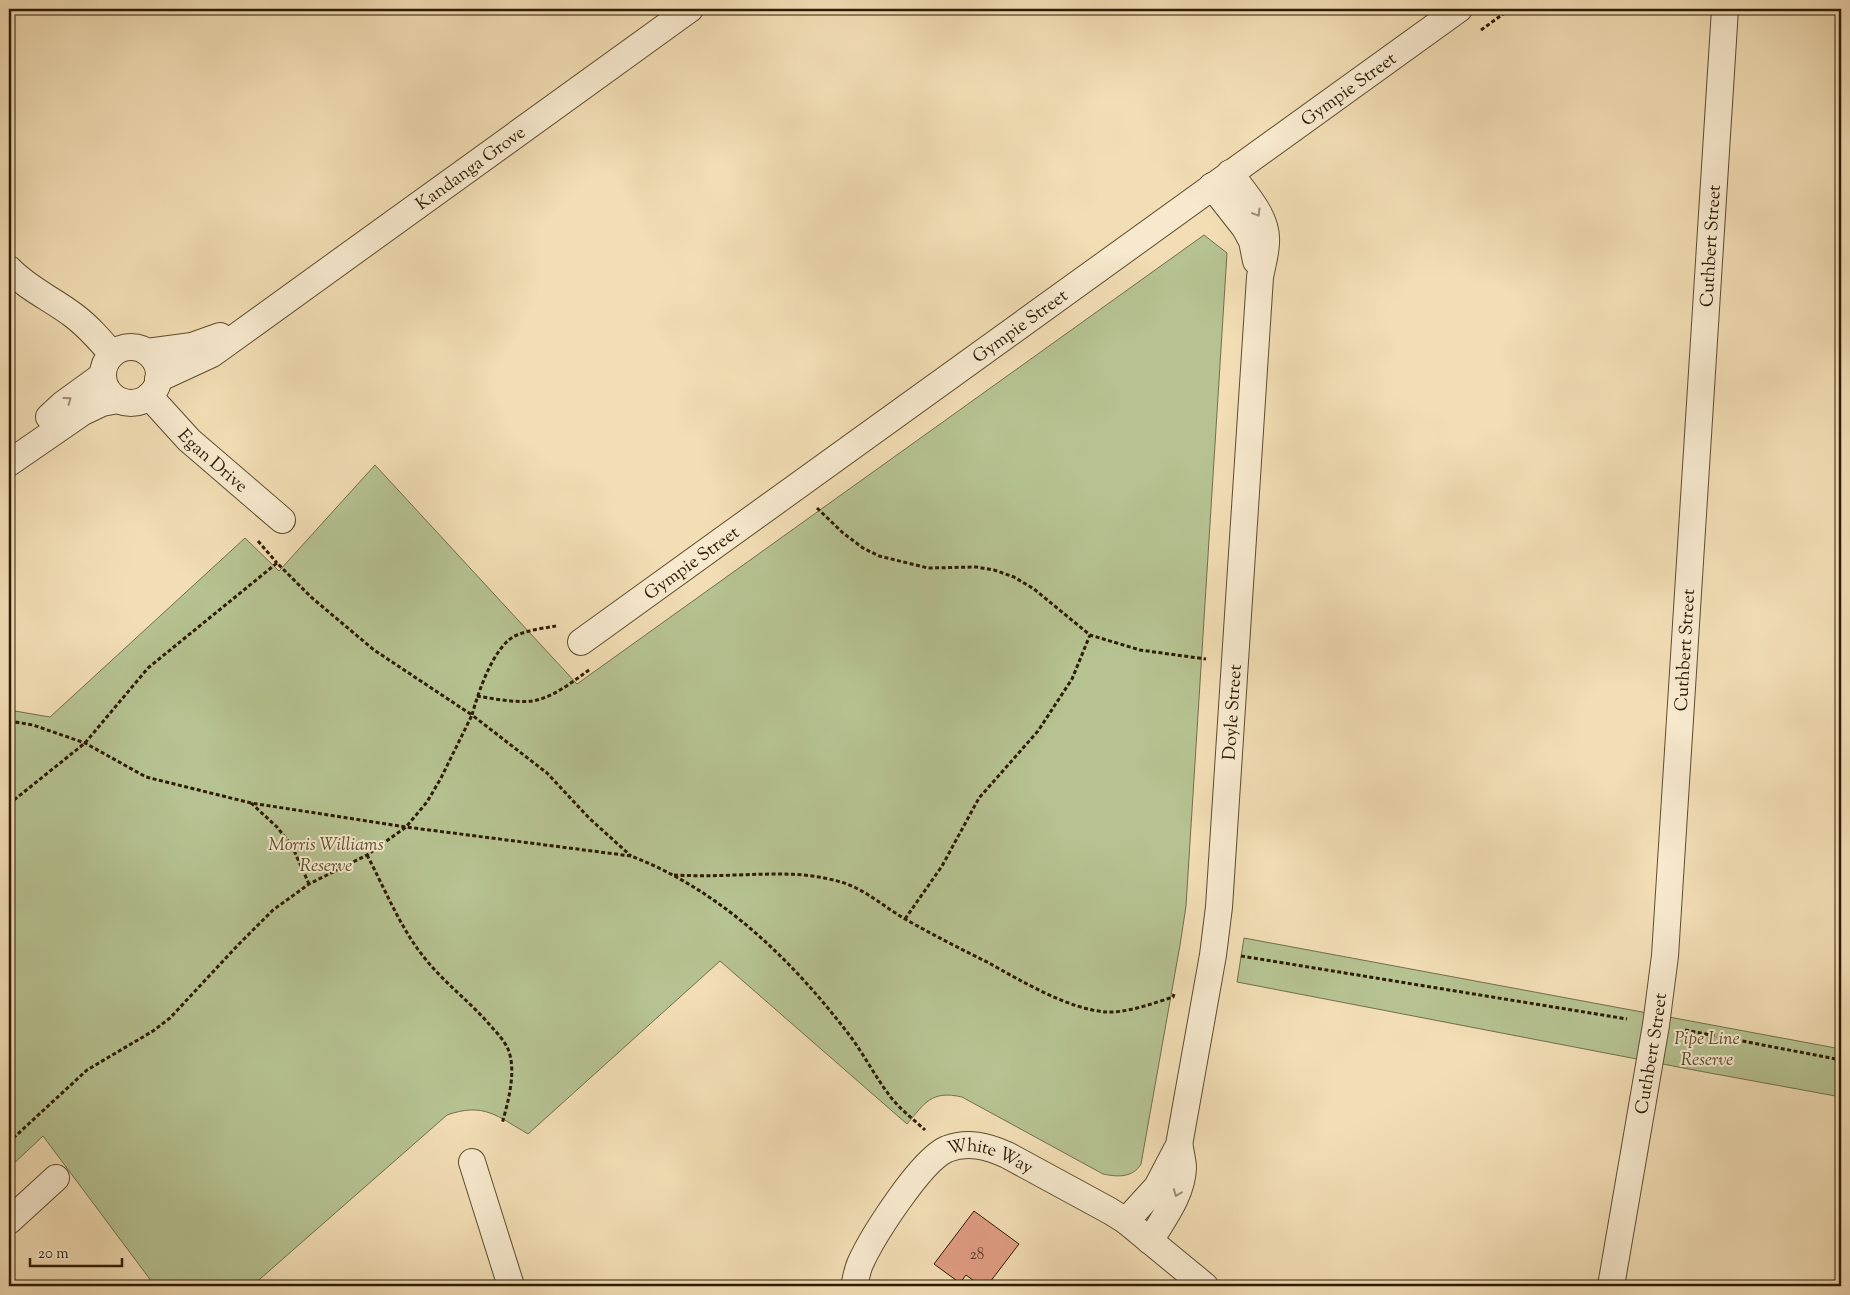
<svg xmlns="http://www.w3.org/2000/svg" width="1850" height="1295" viewBox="0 0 1850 1295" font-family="'Sorts Mill Goudy',serif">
	<rect width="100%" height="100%" fill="#f2ddb4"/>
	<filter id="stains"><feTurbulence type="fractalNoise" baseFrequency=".004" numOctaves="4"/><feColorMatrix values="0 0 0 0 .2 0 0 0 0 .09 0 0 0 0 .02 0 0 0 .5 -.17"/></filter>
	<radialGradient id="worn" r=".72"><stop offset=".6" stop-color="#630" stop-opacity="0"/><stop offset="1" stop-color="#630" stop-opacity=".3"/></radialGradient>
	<g fill="#b6c291" stroke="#726e4a">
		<path d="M1204,235l23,18 -41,653 -6,39 -39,219c-8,14 -24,13 -38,10l-141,-77c-31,-7 -37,6 -55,27l-187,-163 -192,173c-31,-18 -44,-32 -81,-19l-195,171h-97l-112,-150 -34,32v-458l41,7 195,-179 34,33 96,-106 202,219z"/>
		<path d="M1244,938l597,111v48l-142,-26 -462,-89z"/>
	</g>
	<path fill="#df9c82" stroke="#2d1b02" d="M974,1211l45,33 -32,42h-6l-15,-11 -6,8 -26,-19z"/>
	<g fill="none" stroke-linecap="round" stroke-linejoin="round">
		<defs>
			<g id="minor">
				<path d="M1212,186l33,42 7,13 4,20"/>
				<path d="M9,269c19,20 43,30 64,46 15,11 27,25 39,39"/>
				<circle cx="131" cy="375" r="28"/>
				<path d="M147,352l45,-6 28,-10"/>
				<path id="s1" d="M158,379l54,-25 478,-345"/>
				<path id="s2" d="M149,396l40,44 93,80"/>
				<path d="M49,417l14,-13 40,-29"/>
				<path d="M9,463l74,-51 19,-9 16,-3"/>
				<path id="s3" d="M581,642l878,-633"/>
				<path d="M472,1162l39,124"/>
				<path d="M9,1221l47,-43"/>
				<path id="s4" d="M1126,1221l31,-34 22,-42 34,-190 6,-48 41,-630c2,-11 6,-24 6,-35 2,-25 -22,-49 -36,-69"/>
				<path d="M1150,1241c13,-22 32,-46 33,-73 0,-6 -2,-13 -3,-20"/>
				<path id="s5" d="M854,1286c2,-7 3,-15 6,-22 12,-27 61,-104 87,-115 21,-8 40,-3 60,6l103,56 16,10 79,65"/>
				<path id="s6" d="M1611,1286l45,-261 9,-69 60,-947"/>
			</g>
		</defs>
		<use href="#minor" stroke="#5e4c2e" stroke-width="28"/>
		<g stroke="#2d1b02" stroke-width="3" stroke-dasharray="4 2.5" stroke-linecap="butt">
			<path d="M1481,30l29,-21"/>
			<path d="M817,508l26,25 20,15 16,8 49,12 48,-1 18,3 20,7 20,12 56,46 50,15 66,9"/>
			<path d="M258,541l19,22"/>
			<path d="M556,626c-12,2 -27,4 -39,9 -23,9 -39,58 -45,80l75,58 42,45 42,38"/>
			<path d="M477,696c18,3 38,7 56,5 21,-4 39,-19 56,-31"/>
			<path d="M9,721l24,4 52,18 61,34 105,26 155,24 225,29c89,34 159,102 216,176 15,19 26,41 40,60 10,15 25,26 38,38"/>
			<path d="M251,803l26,24 15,19 17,38"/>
			<path d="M9,804l76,-61 63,-75 129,-105 34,34 63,53 98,65 -31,63 -14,24 -21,25 -39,28 -58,29 -36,26 -35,35 -68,73 -17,13 -66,39 -78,72"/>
			<path d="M367,855c19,36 34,75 60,106 19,23 43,41 62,63 7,8 15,16 19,25 9,22 0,53 -6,75"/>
			<path d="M674,875c20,1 40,1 61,0 40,-1 73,-4 112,9 21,8 39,24 58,35 28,16 56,30 84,44 32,18 81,47 118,49 20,1 47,-9 66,-15l1,-3"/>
			<path d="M905,919l37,-53 37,-68 59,-67 34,-52 18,-44"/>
			<path d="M1241,956l386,63"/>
			<path d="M1685,1030l156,30"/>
		</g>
		<use href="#minor" stroke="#f7e9ce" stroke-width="26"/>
	</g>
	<defs><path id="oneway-chevron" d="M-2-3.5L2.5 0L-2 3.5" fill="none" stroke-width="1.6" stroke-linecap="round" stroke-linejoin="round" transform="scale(1.25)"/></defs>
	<g stroke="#9c8c72">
		<use href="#oneway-chevron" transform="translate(1257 213) rotate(59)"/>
		<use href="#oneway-chevron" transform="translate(68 400) rotate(-36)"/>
		<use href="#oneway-chevron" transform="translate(1177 1193) rotate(111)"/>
	</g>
	<g text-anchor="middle" stroke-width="4" stroke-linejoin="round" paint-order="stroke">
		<g font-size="15" fill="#5a3b22">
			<text x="977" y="1259">28</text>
		</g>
		<g font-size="18" fill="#2d1b02" stroke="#f7e9ce">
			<text dy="6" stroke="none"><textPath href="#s3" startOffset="946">Gympie Street</textPath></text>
			<text dy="6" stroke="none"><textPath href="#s1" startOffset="378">Kandanga Grove</textPath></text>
			<text dy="6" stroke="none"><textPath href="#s6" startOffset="1046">Cuthbert Street</textPath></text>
			<text dy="6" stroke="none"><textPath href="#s3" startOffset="541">Gympie Street</textPath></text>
			<text dy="6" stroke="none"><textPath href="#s2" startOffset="91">Egan Drive</textPath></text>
			<text dy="6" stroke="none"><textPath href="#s3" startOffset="136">Gympie Street</textPath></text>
			<text dy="6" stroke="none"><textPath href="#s6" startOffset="641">Cuthbert Street</textPath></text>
			<text dy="6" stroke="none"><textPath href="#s4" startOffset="530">Doyle Street</textPath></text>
			<text dy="6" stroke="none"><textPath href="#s6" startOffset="236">Cuthbert Street</textPath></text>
			<text dy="6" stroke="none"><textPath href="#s5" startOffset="214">White Way</textPath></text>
		</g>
		<g font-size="18" font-style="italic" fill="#564d2d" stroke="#f7e9ce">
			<text x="326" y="850">Morris Williams<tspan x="326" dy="21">Reserve</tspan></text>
			<text x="1707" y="1044">Pipe Line<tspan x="1707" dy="21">Reserve</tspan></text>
		</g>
	</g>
	<rect width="1850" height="1295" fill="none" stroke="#f2ddb4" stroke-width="30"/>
	<rect x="10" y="10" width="1830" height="1275" fill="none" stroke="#2d1b02" stroke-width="2.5"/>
	<rect x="15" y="15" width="1820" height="1265" fill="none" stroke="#2d1b02"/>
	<path d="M30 1258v8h92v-8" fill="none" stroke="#2d1b02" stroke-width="2.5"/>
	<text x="38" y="1258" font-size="15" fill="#2d1b02" stroke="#f7e9ce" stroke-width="4" paint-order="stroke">20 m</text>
	<rect width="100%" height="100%" filter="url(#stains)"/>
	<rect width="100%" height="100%" fill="url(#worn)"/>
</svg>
